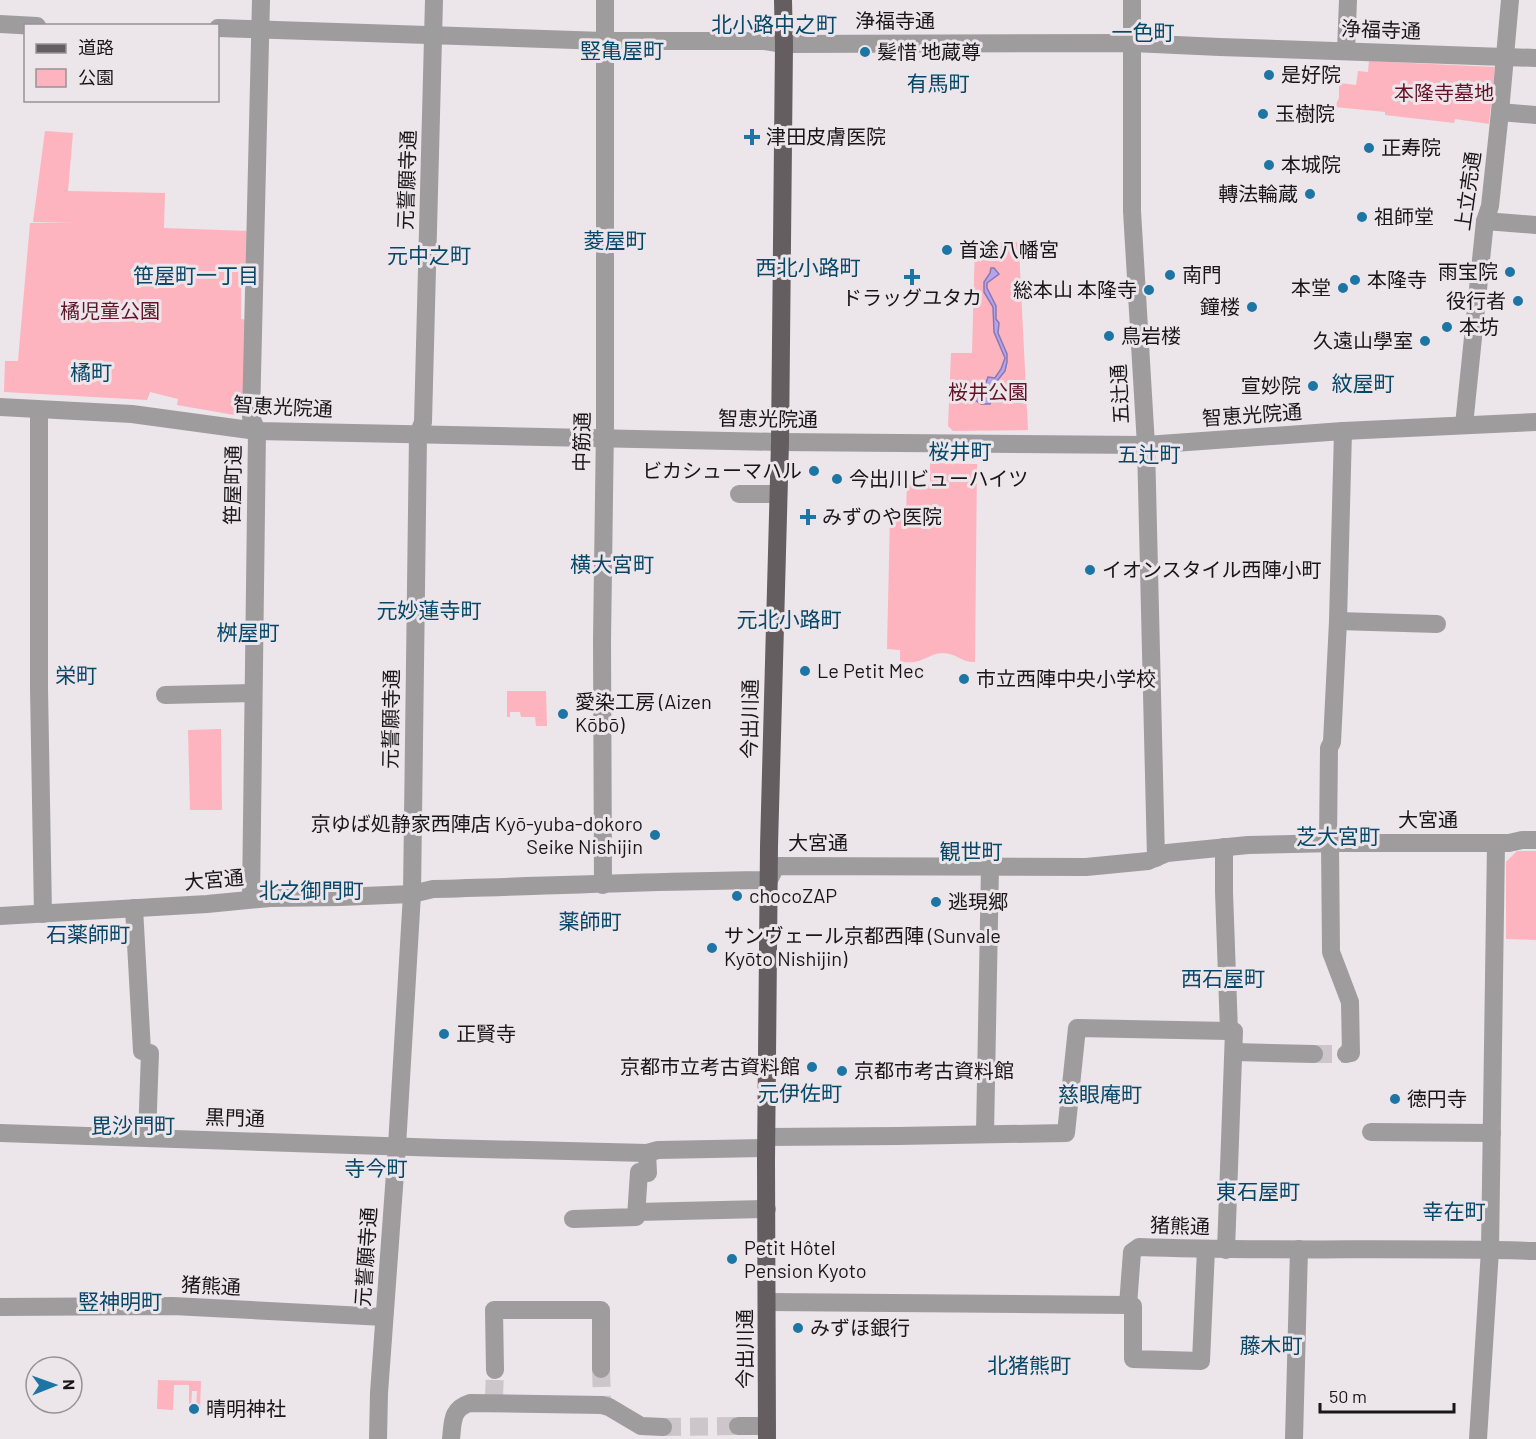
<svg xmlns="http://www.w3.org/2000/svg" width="1536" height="1439" viewBox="0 0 1536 1439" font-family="Barlow,'Noto Sans JP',sans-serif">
	<rect width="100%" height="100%" fill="#ece5ea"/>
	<g fill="#fdb4be">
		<path d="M1369,61l126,6 -6,57 -34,-5 -1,4 -69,-8v-3l-50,-5 4,-9v-15l17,2 2,-14 10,1z"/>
		<path d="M45,131l28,2 -5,58 97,2 -1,35 85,3 -1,52 -7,1v35l7,1 -3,91 -5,5 -63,-11 1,-6 -28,-7 -3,8 -143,-8 1,-31h13l12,-138h45l-42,-1z"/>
		<path d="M1035,242v6l-16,2 9,180 -75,1 -5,-5 3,-73h21l3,-110z"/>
		<path d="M930,463l47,1 -2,198c-12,1 -20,-9 -32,-9 -9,0 -16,5 -24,8 -6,2 -13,1 -19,1v-12l-13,-1 3,-134 16,-1 1,-30h23z"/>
		<path d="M507,691h39l1,35h-11l-1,-9h-14l-1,-5h-10v5h-3z"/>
		<path d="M221,729l1,81h-32l-2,-80z"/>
		<path d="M1517,851h19v89l-30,-1v-77z"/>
		<path d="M158,1380l43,1 -1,29h-4l1,-19h-5l-1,19h-2v-25h-15l-1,25 -16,-1z"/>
	</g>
	<path fill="#b5a3f0" stroke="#8679af" stroke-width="1.5" d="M991,268h3l5,6 -12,9v5l9,18v13l3,4 -1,10 9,21v8l-2,9 -12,15 1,8 -4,10h-9l-9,-6c-1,-3 -1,-7 2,-10h10l4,-11 7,1 6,-9 4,-11 -11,-26 -1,-25 -9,-15v-10l6,-9z"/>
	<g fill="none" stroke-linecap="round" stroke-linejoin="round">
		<g stroke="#ccc6ca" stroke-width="18" stroke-dasharray="18 9" stroke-linecap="butt">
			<path d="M1314,1054h32"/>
			<path d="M601,1369l1,30"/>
			<path d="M494,1398l1,-28"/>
			<path d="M663,1427l75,-1"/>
		</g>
		<g stroke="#9f9c9d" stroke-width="18">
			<path d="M1132,0v211l14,234 10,413"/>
			<path d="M0,24l37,2"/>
			<path d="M218,28l386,13h161l19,3 348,-1 88,4 316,11"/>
			<path d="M1346,51l2,-51"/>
			<path d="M1500,112l36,3"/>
			<path d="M1485,221l51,4"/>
			<path d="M0,407l132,7 125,17 523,11 366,3 197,-14 193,-9"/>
			<path d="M39,410v278l4,226"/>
			<path d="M1464,425l21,-204 5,-15 10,-94 10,-112"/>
			<path d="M739,494h39"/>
			<path d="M1338,621l99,3"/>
			<path d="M165,695l88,-2"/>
			<path d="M1328,843l1,-95 3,-6 6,-121 5,-190"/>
			<path d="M1330,843l1,109 19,50 1,51 -5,1"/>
			<path d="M1224,847v45l5,139h5l-8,219"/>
			<path d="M603,885l-1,-244 3,-215v-426"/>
			<path d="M251,899l6,-468 -6,-14 10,-417"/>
			<path d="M134,908l8,143 8,2 -3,84"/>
			<path d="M0,916l207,-12 63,-6 70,-1 72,-3 21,-5c112,-3 224,-8 336,-9l7,-14 310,1 62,-6 19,-8 81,-8 89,-2h172l13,-3h14"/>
			<path d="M1234,1052l80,2"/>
			<path d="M1371,1132l121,1"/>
			<path d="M0,1133l442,15 205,5 11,-3 108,-2"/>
			<path d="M985,1134l5,-267"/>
			<path d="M767,1137l131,-1 168,-3 11,-105 152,3"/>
			<path d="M636,1212l131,-3"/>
			<path d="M573,1219l63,-2 3,-45 9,1 -1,-20"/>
			<path d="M767,1302l361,3 4,-53 7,-5c132,5 265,0 397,4"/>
			<path d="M1128,1305l5,1v53l68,2 5,-112"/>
			<path d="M0,1307l173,-1 211,11"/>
			<path d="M495,1370l-1,-60h107v59"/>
			<path d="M738,1426h29"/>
			<path d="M378,1439l1,-46 18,-247 15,-252 6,-459 5,-13 11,-422"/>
			<path d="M451,1439c2,-17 0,-30 19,-36l132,2 7,2 32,19 22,1"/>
			<path d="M1294,1439l5,-190"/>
			<path d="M1478,1439l12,-189 6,-407"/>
		</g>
		<path stroke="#645e60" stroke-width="18" d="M767,1439l-1,-278 3,-315 11,-404 4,-398 -1,-44"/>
	</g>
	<g fill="#1d75a4" stroke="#ece5ea" stroke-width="2">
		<circle cx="865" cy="52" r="6"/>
		<circle cx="1269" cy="75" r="6"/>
		<circle cx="1263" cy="114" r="6"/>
		<path d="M749 128h6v6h6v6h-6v6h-6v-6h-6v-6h6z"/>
		<circle cx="1369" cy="148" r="6"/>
		<circle cx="1269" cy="165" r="6"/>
		<circle cx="1310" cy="194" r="6"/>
		<circle cx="1362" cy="217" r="6"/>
		<circle cx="947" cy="250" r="6"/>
		<circle cx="1510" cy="272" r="6"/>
		<circle cx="1170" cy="275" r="6"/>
		<path d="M909 268h6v6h6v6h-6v6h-6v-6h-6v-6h6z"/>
		<circle cx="1355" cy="280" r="6"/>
		<circle cx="1343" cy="288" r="6"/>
		<circle cx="1149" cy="290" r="6"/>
		<circle cx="1518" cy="301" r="6"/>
		<circle cx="1252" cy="307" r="6"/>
		<circle cx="1447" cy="327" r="6"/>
		<circle cx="1109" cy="336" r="6"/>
		<circle cx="1425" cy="341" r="6"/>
		<circle cx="1313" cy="386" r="6"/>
		<circle cx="814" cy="471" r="6"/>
		<circle cx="837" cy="479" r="6"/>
		<path d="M805 508h6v6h6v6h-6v6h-6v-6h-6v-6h6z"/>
		<circle cx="1090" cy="570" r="6"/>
		<circle cx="805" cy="671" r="6"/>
		<circle cx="964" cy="679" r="6"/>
		<circle cx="563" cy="714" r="6"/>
		<circle cx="655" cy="835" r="6"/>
		<circle cx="737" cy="896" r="6"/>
		<circle cx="936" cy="902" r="6"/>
		<circle cx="712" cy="948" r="6"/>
		<circle cx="444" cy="1034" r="6"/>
		<circle cx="812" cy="1067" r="6"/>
		<circle cx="842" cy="1071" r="6"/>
		<circle cx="1395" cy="1099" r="6"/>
		<circle cx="732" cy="1259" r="6"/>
		<circle cx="798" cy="1328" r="6"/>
		<circle cx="194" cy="1409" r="6"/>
	</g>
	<g text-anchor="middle" stroke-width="6" stroke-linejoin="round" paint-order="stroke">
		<g font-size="20" fill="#191618" stroke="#ece5ea">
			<text x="895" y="28">浄福寺通</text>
			<text transform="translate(1381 30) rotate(2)" y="7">浄福寺通</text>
			<text transform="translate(407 180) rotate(-88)" y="7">元誓願寺通</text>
			<text transform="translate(1468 191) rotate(-82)" y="7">上立売通</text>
			<text transform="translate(1120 394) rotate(-93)" y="7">五辻通</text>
			<text transform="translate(283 407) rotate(3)" y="7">智恵光院通</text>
			<text transform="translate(1252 415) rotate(-4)" y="7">智恵光院通</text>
			<text transform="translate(768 419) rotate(1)" y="7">智恵光院通</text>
			<text transform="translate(582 442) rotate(-89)" y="7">中筋通</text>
			<text transform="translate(233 485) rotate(-89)" y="7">笹屋町通</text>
			<text transform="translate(391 719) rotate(-89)" y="7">元誓願寺通</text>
			<text transform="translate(750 719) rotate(-89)" y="7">今出川通</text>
			<text x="1428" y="827">大宮通</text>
			<text x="818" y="850">大宮通</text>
			<text transform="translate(214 880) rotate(-5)" y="7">大宮通</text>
			<text transform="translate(235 1118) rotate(2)" y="7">黒門通</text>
			<text transform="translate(1180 1226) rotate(2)" y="7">猪熊通</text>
			<text transform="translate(366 1257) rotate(-86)" y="7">元誓願寺通</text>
			<text transform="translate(211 1286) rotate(3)" y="7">猪熊通</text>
			<text transform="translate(745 1349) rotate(-90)" y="7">今出川通</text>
		</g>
		<g font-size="20" fill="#191618" stroke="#ece5ea" text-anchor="start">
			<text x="877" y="59">髪惜 地蔵尊</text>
			<text x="1281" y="82">是好院</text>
			<text x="1275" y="121">玉樹院</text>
			<text x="766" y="144">津田皮膚医院</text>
			<text x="1381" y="155">正寿院</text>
			<text x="1281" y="172">本城院</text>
			<text x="1298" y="201" text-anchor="end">轉法輪蔵</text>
			<text x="1374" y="224">祖師堂</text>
			<text x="959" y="257">首途八幡宮</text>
			<text x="1498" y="279" text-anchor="end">雨宝院</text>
			<text x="1182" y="282">南門</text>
			<text x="1367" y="287">本隆寺</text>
			<text x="1331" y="295" text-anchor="end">本堂</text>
			<text x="1137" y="297" text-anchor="end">総本山 本隆寺</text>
			<text x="912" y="305" text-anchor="middle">ドラッグユタカ</text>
			<text x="1506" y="308" text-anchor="end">役行者</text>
			<text x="1240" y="314" text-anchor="end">鐘楼</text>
			<text x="1459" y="334">本坊</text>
			<text x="1121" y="343">鳥岩楼</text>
			<text x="1413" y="348" text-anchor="end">久遠山學室</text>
			<text x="1301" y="393" text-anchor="end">宣妙院</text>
			<text x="802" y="478" text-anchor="end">ビカシューマハル</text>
			<text x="849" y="486">今出川ビューハイツ</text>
			<text x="822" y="524">みずのや医院</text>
			<text x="1102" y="577">イオンスタイル西陣小町</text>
			<text x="817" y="678">Le Petit Mec</text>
			<text x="976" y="686">市立西陣中央小学校</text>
			<text x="575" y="709">愛染工房 (Aizen<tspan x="575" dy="23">Kōbō)</tspan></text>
			<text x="643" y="831" text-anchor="end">京ゆば処静家西陣店 Kyō-yuba-dokoro<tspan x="643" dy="23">Seike Nishijin</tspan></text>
			<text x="749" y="903">chocoZAP</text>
			<text x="948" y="909">逃現郷</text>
			<text x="724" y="943">サンヴェール京都西陣 (Sunvale<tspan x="724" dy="23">Kyōto Nishijin)</tspan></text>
			<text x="456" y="1041">正賢寺</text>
			<text x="800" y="1074" text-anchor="end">京都市立考古資料館</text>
			<text x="854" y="1078">京都市考古資料館</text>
			<text x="1407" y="1106">徳円寺</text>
			<text x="744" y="1255">Petit Hôtel<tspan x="744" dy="23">Pension Kyoto</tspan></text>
			<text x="810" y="1335">みずほ銀行</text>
			<text x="206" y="1416">晴明神社</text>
		</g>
		<g font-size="20" fill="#641429" stroke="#ece5ea">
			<text x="1444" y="100">本隆寺墓地</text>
			<text x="110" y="318">橘児童公園</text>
			<text x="988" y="399">桜井公園</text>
		</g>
		<g font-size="21" fill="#074767" stroke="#ece5ea">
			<text x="774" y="32">北小路中之町</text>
			<text x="1143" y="40">一色町</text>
			<text x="622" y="58">竪亀屋町</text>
			<text x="938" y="91">有馬町</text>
			<text x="615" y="248">菱屋町</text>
			<text x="429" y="263">元中之町</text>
			<text x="808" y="275">西北小路町</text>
			<text x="196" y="283">笹屋町一丁目</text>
			<text x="91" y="380">橘町</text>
			<text x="1363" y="391">紋屋町</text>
			<text x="960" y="459">桜井町</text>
			<text x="1149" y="462">五辻町</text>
			<text x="612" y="572">横大宮町</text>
			<text x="429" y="618">元妙蓮寺町</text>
			<text x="789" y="627">元北小路町</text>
			<text x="248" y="640">桝屋町</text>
			<text x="76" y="683">栄町</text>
			<text x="1338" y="844">芝大宮町</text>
			<text x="971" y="859">観世町</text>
			<text x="311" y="898">北之御門町</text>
			<text x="590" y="929">薬師町</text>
			<text x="88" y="942">石薬師町</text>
			<text x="1223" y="986">西石屋町</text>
			<text x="800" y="1101">元伊佐町</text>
			<text x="1100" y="1102">慈眼庵町</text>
			<text x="133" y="1133">毘沙門町</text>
			<text x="376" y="1176">寺今町</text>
			<text x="1258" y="1199">東石屋町</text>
			<text x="1454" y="1219">幸在町</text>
			<text x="120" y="1309">竪神明町</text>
			<text x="1271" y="1353">藤木町</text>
			<text x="1029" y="1373">北猪熊町</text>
		</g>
	</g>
	<rect x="24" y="24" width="195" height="78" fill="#ece5ea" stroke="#989296" stroke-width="1.5"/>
	<rect x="36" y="44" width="30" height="9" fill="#645e60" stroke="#989296" stroke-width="1.5"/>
	<text x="78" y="54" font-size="18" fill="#191618">道路</text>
	<rect x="36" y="69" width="30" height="18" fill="#fdb4be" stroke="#989296" stroke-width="1.5"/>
	<text x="78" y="84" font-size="18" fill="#191618">公園</text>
	<g transform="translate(54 1385) rotate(89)"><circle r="28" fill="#ece5ea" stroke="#989296" stroke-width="1.5"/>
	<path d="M0-4.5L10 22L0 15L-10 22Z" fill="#1d75a4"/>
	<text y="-9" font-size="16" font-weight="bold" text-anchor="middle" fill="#191618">N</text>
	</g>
	<path d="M1320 1403v9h134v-9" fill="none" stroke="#191618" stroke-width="3"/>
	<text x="1329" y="1403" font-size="18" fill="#191618" stroke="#ece5ea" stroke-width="4.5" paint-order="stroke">50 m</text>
</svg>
